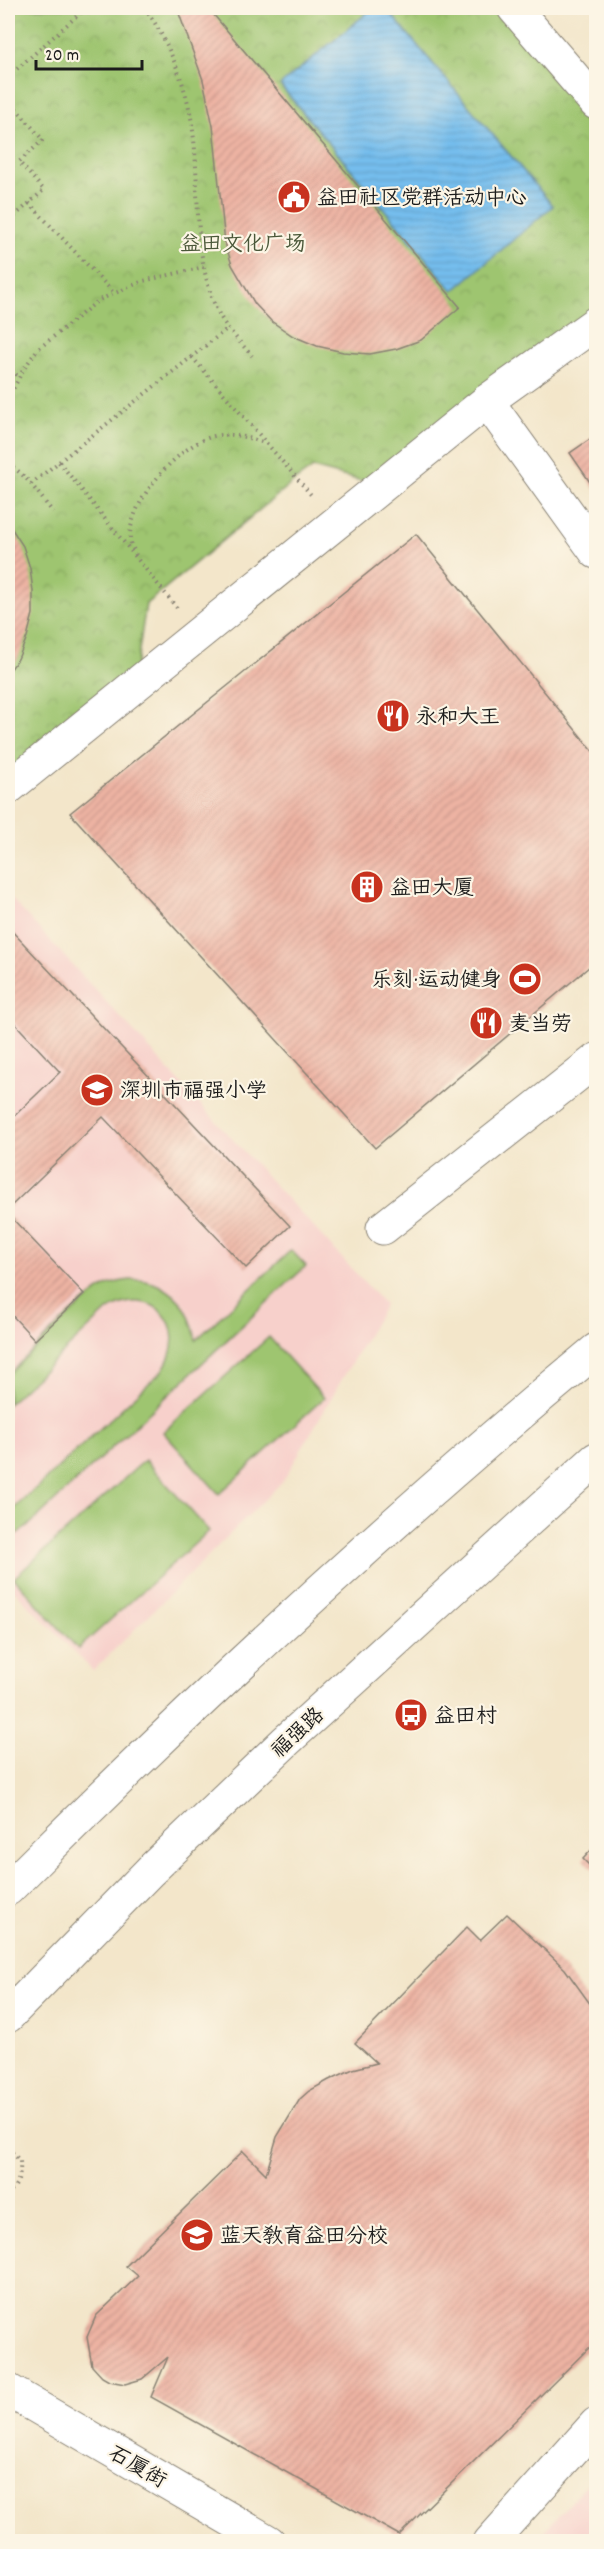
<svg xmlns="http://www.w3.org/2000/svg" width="604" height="2549" viewBox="0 0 604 2549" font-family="Dekko,'LXGW WenKai TC',sans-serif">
	<defs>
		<pattern id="park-crowns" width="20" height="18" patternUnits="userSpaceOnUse" patternTransform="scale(1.5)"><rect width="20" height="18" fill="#9ec570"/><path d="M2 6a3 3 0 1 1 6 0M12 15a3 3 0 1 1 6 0" fill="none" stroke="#88a960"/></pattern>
		<pattern id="water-rules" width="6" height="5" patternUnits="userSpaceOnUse" patternTransform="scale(1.5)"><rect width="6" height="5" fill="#75bded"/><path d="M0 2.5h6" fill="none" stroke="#65a2cb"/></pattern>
		<pattern id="building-hatch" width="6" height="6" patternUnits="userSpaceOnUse" patternTransform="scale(1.5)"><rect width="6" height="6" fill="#edb3a3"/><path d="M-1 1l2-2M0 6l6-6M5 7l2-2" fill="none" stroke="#cb998c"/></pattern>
	</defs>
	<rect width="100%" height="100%" fill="#fcf5e5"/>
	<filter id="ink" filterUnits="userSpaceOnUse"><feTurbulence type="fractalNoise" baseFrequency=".0167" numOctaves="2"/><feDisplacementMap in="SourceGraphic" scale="12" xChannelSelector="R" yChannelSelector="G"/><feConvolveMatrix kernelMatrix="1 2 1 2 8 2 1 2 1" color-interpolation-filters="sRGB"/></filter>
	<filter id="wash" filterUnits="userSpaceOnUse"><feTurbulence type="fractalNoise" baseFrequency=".008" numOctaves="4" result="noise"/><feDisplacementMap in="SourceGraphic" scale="24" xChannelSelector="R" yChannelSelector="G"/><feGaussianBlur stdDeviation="1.35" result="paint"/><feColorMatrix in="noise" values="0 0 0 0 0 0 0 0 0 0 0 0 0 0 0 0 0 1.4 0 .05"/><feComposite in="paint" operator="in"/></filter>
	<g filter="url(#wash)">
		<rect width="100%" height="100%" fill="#f3e6ca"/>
		<g fill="#f7d0cb">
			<path d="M8,895l377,410 -102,176 -190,190 -85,-87z"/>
			<path d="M596,2474v67h-61z"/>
		</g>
		<g fill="#9ec570" stroke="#5d7046" stroke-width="1.5">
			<path d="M291,1250l15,16 -280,262 -18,11v-25l153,-142c33,-45 -9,-91 -55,-60l-98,92v-29c22,-21 78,-82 103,-91 16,-5 33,-6 49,2 24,12 31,30 36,54z"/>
			<path d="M269,1337l55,61 -105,96 -56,-62z"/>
			<path d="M145,1460l64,71 -131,118 -64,-71z"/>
		</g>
		<path fill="url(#park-crowns)" stroke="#5d7046" stroke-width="1.5" d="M8,8h491l97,112v195l-227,168 -56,-15 -21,15 -146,121 -10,66 -128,102z"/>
		<path fill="url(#water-rules)" stroke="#486c84" stroke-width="1.5" d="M373,8h13l167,198 -100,85 -173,-206z"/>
		<g id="blocks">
			<g fill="url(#building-hatch)">
				<path d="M177,8h31l252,299 -39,33 -25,9 -26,5 -27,-2 -26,-6 -24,-10 -22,-15 -16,-17 -23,-39 -7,-22 -12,-117 -10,-46z"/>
				<path d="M596,435v56l-26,-38z"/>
				<path d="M8,523l15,23 7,22 3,23v23l-6,23 -9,22 -10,14z"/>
				<path d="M416,534l180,221v206l-221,187 -305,-335z"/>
				<path d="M8,927l282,299 -44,42 -143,-151 -95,92v-87l52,-50 -52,-56z"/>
				<path d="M8,1214l76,80 -49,46 -27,-29z"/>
				<path d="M596,1845v27l-13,-13z"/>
				<path d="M507,1914l58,55 31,43v329l-197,194 -248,-138 17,-40 -26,22 -17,5 -16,-3 -7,-4 -10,-11 -5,-29 9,-21 42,-40 -12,-10 117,-115 23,23 11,-37 23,-38 9,-8 20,-11 24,-11 24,-6 -22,-20 112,-116 13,13z"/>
			</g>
		</g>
	</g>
	<g filter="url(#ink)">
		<use href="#blocks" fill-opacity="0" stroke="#888173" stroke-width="1.5"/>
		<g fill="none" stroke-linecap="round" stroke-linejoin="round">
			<defs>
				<g id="minor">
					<path d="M514,8l82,95"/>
					<path d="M487,401l109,151"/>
					<path d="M8,788l479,-387 109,-78"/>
					<path d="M383,1228l213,-168"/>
					<path d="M8,2390l261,152"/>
					<path d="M490,2542l106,-118"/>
				</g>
				<g id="major">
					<path d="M8,1889c188,-188 383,-369 588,-539"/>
					<path d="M8,2016l142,-145 136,-130 310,-282"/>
				</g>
			</defs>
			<use href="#minor" stroke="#888173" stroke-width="35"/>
			<use href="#major" stroke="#888173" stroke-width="35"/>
			<g stroke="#888173" stroke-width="4" stroke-dasharray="1.5 4.5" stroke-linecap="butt">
				<path d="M145,8c24,34 43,80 48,123 8,62 -2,127 27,185 8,14 21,27 32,40"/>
				<path d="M8,77l78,-69"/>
				<path d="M8,99l35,41 -24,22 25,28 -36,32"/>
				<path d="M29,203l84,89"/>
				<path d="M192,357l121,140"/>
				<path d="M8,365l11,13"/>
				<path d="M8,399l15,-29 14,-20 62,-50 44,-19 61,-14"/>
				<path d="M59,462l118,146"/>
				<path d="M8,464c19,11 31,31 45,48"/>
				<path d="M31,484l197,-156"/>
				<path d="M136,555c-2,-5 -6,-12 -6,-17 -1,-37 49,-94 84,-102 18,-4 36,2 53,8"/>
				<path d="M8,2148l12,13c1,13 -1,24 -12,32"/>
			</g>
			<use href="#minor" stroke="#fff" stroke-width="33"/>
			<use href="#major" stroke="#fff" stroke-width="33"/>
		</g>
	</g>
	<defs>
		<symbol id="civic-disc" viewBox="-11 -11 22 22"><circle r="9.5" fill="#c8321e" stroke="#fcf5e5"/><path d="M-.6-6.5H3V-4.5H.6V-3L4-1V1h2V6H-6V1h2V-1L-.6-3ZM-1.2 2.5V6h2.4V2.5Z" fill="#fff"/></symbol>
		<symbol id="restaurant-disc" viewBox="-11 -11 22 22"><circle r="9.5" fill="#c8321e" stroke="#fcf5e5"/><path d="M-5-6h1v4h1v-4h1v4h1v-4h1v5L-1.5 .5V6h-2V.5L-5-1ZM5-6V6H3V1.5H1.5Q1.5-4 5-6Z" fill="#fff"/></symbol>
		<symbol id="building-disc" viewBox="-11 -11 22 22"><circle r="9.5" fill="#c8321e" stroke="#fcf5e5"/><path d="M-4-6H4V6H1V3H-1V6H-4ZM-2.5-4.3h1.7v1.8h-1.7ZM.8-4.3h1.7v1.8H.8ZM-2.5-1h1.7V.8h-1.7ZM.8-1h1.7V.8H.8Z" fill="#fff"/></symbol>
		<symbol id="stadium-disc" viewBox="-11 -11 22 22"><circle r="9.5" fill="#c8321e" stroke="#fcf5e5"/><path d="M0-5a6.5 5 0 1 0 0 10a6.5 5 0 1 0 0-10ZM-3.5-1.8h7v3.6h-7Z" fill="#fff"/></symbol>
		<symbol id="school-disc" viewBox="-11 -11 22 22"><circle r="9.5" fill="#c8321e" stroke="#fcf5e5"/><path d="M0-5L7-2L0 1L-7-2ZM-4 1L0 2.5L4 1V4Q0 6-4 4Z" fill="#fff"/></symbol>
		<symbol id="bus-disc" viewBox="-11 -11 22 22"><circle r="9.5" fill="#c8321e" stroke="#fcf5e5"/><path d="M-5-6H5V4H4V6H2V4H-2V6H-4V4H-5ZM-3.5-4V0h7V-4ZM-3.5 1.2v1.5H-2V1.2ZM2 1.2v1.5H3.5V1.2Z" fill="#fff"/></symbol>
	</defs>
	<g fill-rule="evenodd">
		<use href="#civic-disc" x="275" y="178" width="38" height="38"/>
		<use href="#restaurant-disc" x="374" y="697" width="38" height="38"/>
		<use href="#building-disc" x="348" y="868" width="38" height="38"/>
		<use href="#stadium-disc" x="506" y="960" width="38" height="38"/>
		<use href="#restaurant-disc" x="467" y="1004" width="38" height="38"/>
		<use href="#school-disc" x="78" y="1071" width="38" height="38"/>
		<use href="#bus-disc" x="392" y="1696" width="38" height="38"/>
		<use href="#school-disc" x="178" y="2216" width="38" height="38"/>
	</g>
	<g text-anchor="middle" stroke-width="4.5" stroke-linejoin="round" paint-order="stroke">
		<g font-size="21" fill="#1c1c1c" stroke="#fcf5e5" text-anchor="start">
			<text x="317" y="204">益田社区党群活动中心</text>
			<text x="416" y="723">永和大王</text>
			<text x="390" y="894">益田大厦</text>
			<text x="502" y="986" text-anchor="end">乐刻·运动健身</text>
			<text x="509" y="1030">麦当劳</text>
			<text x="120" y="1097">深圳市福强小学</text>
			<text x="434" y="1722">益田村</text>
			<text x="220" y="2242">蓝天教育益田分校</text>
		</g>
		<g font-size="21" fill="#4a5739" stroke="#fcf5e5">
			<text x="243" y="250">益田文化广场</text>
		</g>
		<g font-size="21" fill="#1c1c1c" stroke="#fcf5e5">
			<text transform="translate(297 1732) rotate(-43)" y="7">福强路</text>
			<text transform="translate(138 2466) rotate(30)" y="7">石厦街</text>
		</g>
	</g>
	<rect width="604" height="2549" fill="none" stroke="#fcf5e5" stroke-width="30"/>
	<path d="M36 60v9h106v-9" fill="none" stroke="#1c1c1c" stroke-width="3"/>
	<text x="45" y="60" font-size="18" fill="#1c1c1c" stroke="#fcf5e5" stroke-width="4.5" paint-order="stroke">20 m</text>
</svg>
